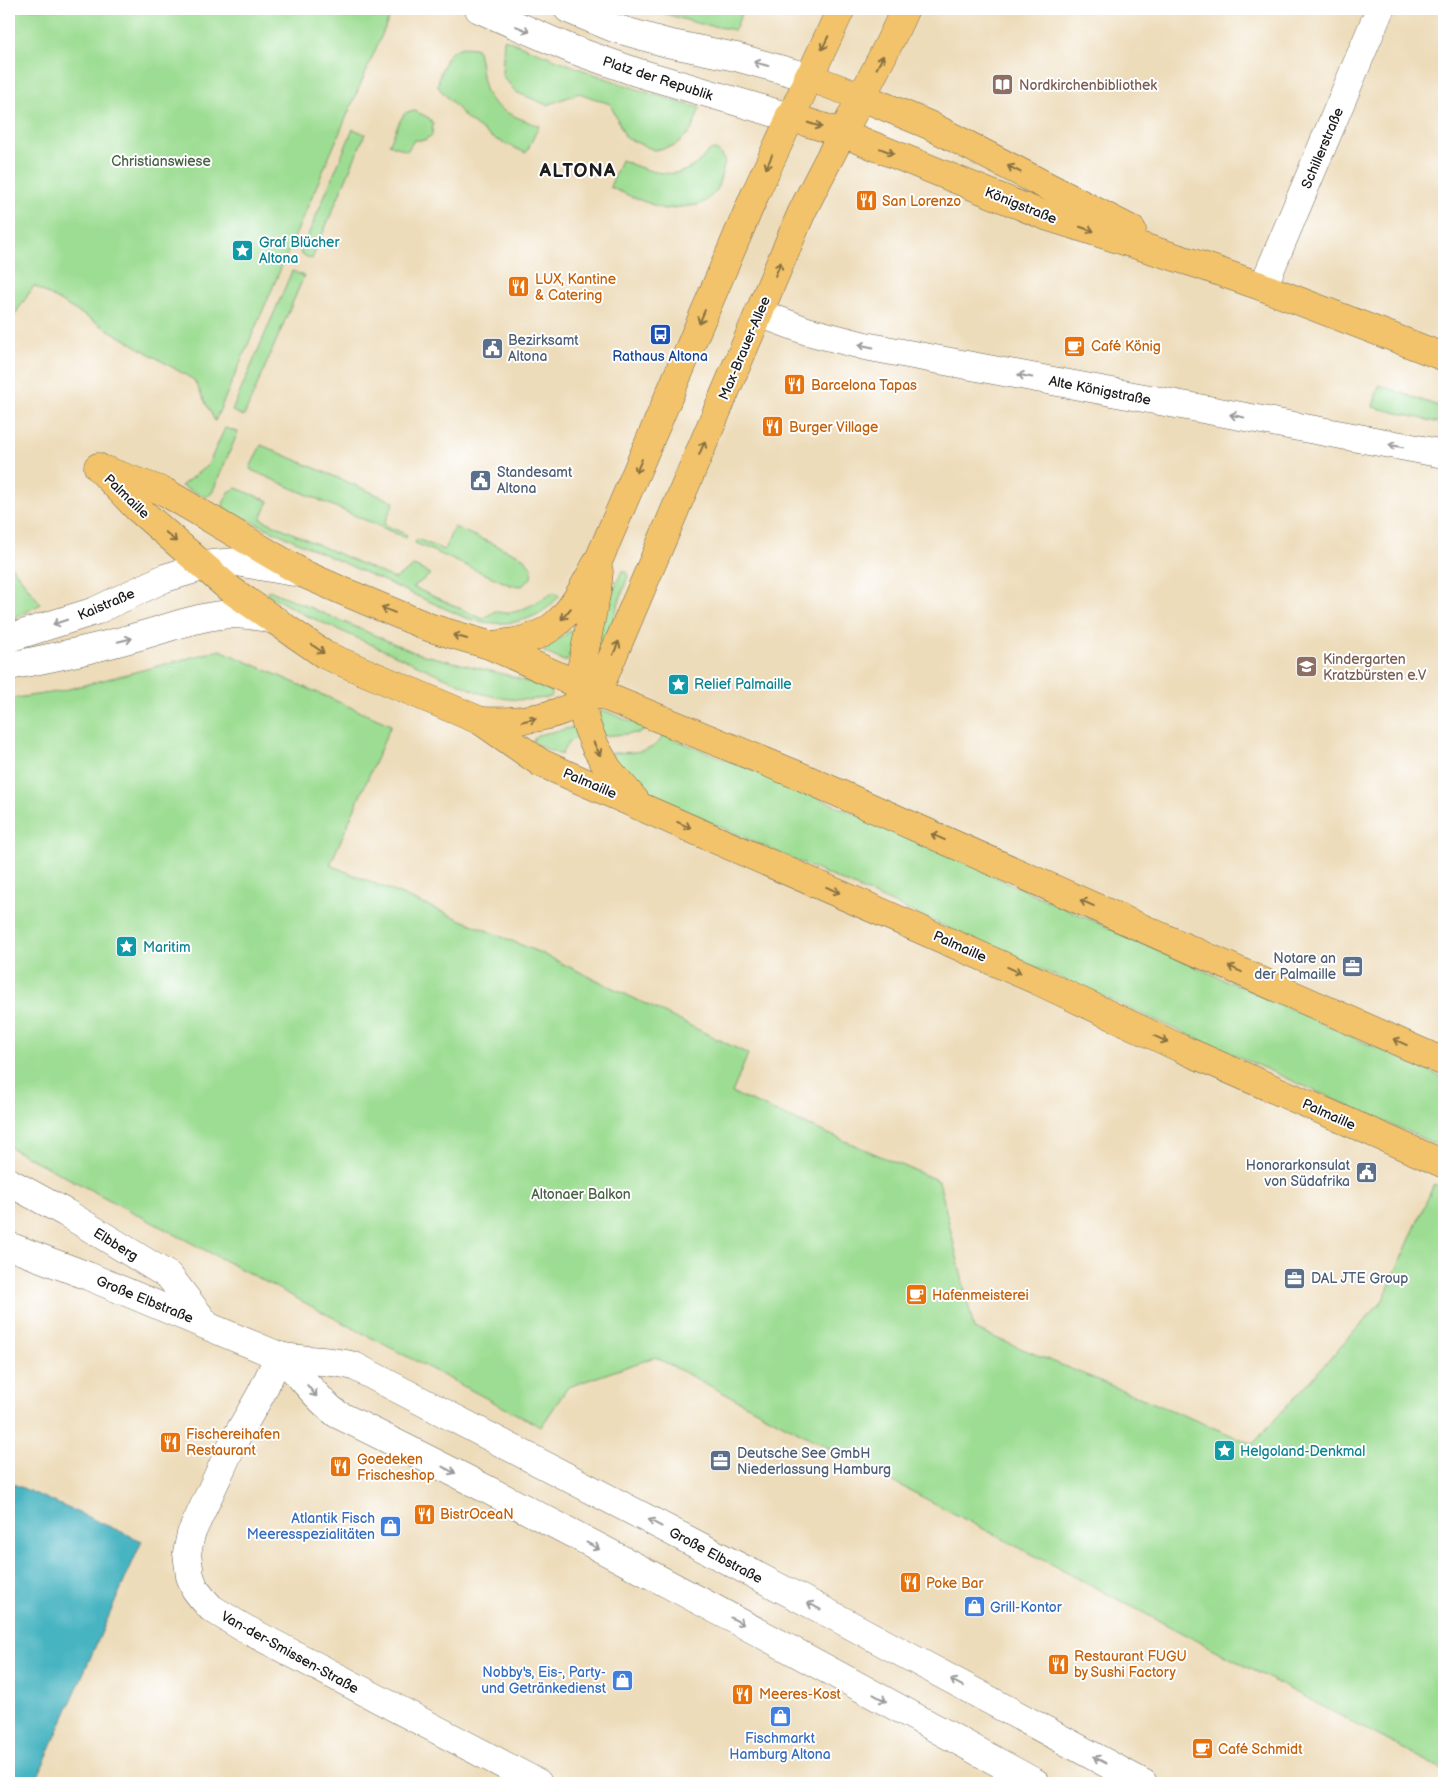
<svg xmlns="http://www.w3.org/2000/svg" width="1453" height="1792" viewBox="0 0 1453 1792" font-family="'Balsamiq Sans',sans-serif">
	<rect width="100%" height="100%" fill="#fff"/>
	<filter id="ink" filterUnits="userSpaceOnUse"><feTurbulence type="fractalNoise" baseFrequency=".02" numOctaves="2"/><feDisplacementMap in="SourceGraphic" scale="10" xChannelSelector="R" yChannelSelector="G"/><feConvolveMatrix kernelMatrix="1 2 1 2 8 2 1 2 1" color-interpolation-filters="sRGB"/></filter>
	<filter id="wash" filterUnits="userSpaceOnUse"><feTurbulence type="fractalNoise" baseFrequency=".0096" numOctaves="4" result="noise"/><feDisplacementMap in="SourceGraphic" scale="20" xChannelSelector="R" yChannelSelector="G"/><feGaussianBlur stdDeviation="1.12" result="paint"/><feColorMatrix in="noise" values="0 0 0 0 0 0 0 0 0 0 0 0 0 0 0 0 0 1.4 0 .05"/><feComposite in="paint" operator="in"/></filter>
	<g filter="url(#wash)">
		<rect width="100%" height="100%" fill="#eddcba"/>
		<g fill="#9ddd93" stroke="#5c7c58">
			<path d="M9,9h384l-178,412 -21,-41 -160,-94 -25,37z"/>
			<path d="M650,9h93l-8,21 -39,-7z"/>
			<path d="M504,39c65,26 128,51 196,69l-9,23 -17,15 -20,4 -28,-12 -16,-34 -31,-11 -32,12 -31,-13 -14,-17z"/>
			<path d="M462,47l13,1 3,3c3,12 3,26 7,38 7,22 35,29 54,37l-13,27 -35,-16 -24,-18 -29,-32c0,-9 6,-28 13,-35 2,-2 7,-3 11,-5z"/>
			<path d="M415,111l14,7 4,6 -1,11 -7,5h-11l-7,11 -18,-7c5,-7 11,-29 18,-32 2,-1 5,0 8,-1z"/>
			<path d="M353,129l12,5 -53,125 -12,-5z"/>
			<path d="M715,150l4,2 6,10 -8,28 -11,11 -9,4 -33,4 -32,-12 -22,-10 11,-27c22,9 49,21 71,7 7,-4 12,-11 17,-16z"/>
			<path d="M292,271l12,5 -60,140 -12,-5z"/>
			<path d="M1379,385l65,23v16l-71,-17z"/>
			<path d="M225,428l13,4 -26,61 -6,4 -25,-11 27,-21z"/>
			<path d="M261,445l133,57 -10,22 23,11 -1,3 -155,-68 -1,-2z"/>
			<path d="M236,488l33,13 -8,18 134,60 19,-13 17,8 -18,13 70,32 12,-8c22,8 42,-11 60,-19l4,4c-23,29 -60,32 -93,22l-242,-109 -1,-5 6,-12z"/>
			<path d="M454,527l69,30 9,11 -1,10 -9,8 -12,-1 -95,-42 2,-4 27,11z"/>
			<path d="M11,566l30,38 -32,17v-54z"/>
			<path d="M622,571h3l3,5 -26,76 -5,4 1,-32z"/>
			<path d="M269,590l147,63 91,22 43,14 2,5 -1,3c-25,5 -47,3 -71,-4l-177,-79 -36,-20z"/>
			<path d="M575,628h2l4,3 -14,30h-3l-20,-9 1,-4z"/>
			<path d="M220,650l171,75 -61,140 213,89 205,100 -16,39 207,88 35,148 279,115 130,-144 51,-116 10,4v582l-789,-413 -87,30 -27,40 -532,-280v-448l48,-7z"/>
			<path d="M603,710l42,18 -1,3 -5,2 -37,3 -3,-15 2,-10z"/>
			<path d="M575,727l5,9c-11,4 -14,9 -19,19l-24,-10 -4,-5 4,-5z"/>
			<path d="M663,735l118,46 663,297v70l-782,-347 -29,-21 -23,-27c18,-1 45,2 53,-18z"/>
		</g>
		<path fill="#46b4c1" stroke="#31686e" d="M9,1482l133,59 -107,242h-26z"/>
	</g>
	<g filter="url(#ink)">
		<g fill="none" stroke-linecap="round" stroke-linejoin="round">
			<defs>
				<g id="minor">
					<path d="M479,9l92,40 65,23 153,45"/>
					<path d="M568,9l46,19 53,15 69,14 72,20"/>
					<path d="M1263,287l117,-278"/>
					<path d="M759,313l48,18 58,15 579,108"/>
					<path d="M9,638l86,-27 70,-33 47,-14 25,-2 63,11"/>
					<path d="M9,666c42,-8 85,-17 127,-29 51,-14 87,-33 141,-16"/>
					<path d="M9,1182l57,31 103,63 37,48"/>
					<path d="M9,1246l79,30 191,80c26,6 50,3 75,10l478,249 311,168"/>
					<path d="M279,1356c22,18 35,41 58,58 236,116 468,243 699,369"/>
					<path d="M279,1356l-18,38 -27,47 -43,93 -4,19 3,23 5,13 7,9 9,10 31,19 296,156"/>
				</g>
				<g id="major">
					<path d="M808,77l54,20 67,28 203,105"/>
					<path d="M789,117l53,16 206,84 155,49 60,21 181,70"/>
					<path d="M98,467l38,40 95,83 94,65 156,66 60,42 497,218 142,67 264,116"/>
					<path d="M105,470l60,22 139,82 41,18 86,36 58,17 108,48 203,83 644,286"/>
					<path d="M599,571l-2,19 -19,94 8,40 9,22 13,23 27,31"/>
					<path d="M489,645c71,-4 80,-32 111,-88l156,-365 85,-183"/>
					<path d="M597,693l204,-479c33,-69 73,-135 104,-205"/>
					<path d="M481,721c42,2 79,-4 115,-27"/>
				</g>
			</defs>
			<use href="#minor" stroke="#655f53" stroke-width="29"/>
			<use href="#major" stroke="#655f53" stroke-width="29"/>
			<use href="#minor" stroke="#fff" stroke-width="28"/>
			<use href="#major" stroke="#f2c36a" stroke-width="28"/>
		</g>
		<defs><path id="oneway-shaft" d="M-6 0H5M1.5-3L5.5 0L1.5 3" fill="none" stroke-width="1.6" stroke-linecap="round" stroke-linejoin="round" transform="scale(1.25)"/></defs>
		<g stroke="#999">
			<use href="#oneway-shaft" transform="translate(523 29) rotate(23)"/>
			<use href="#oneway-shaft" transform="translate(761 64) rotate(-165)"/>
			<use href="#oneway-shaft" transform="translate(866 346) rotate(-168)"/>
			<use href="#oneway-shaft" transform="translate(1025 376) rotate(-169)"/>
			<use href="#oneway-shaft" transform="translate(1237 416) rotate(-169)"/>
			<use href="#oneway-shaft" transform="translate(1396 446) rotate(-170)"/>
			<use href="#oneway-shaft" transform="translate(60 622) rotate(162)"/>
			<use href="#oneway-shaft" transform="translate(125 640) rotate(-14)"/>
			<use href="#oneway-shaft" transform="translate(312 1391) rotate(51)"/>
			<use href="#oneway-shaft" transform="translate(449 1470) rotate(27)"/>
			<use href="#oneway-shaft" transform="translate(655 1523) rotate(-152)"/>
			<use href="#oneway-shaft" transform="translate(593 1546) rotate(28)"/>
			<use href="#oneway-shaft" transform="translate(814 1606) rotate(-152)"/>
			<use href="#oneway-shaft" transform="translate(737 1621) rotate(28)"/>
			<use href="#oneway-shaft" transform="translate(957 1683) rotate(-152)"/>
			<use href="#oneway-shaft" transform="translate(880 1698) rotate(29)"/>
			<use href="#oneway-shaft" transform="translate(1100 1760) rotate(-152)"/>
		</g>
		<g stroke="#877043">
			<use href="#oneway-shaft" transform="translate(825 43) rotate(116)"/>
			<use href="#oneway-shaft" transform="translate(880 62) rotate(-63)"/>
			<use href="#oneway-shaft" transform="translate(815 125) rotate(17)"/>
			<use href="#oneway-shaft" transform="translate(887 151) rotate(21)"/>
			<use href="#oneway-shaft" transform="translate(769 162) rotate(114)"/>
			<use href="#oneway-shaft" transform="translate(1014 169) rotate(-153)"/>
			<use href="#oneway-shaft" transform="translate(1087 229) rotate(18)"/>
			<use href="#oneway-shaft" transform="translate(778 269) rotate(-67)"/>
			<use href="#oneway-shaft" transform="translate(702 317) rotate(113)"/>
			<use href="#oneway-shaft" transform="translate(702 448) rotate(-67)"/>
			<use href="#oneway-shaft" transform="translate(639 466) rotate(113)"/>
			<use href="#oneway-shaft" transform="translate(171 537) rotate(42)"/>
			<use href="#oneway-shaft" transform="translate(388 610) rotate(-157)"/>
			<use href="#oneway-shaft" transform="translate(566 614) rotate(130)"/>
			<use href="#oneway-shaft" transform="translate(460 637) rotate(-164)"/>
			<use href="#oneway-shaft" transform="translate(616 648) rotate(-67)"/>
			<use href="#oneway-shaft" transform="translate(318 649) rotate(35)"/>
			<use href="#oneway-shaft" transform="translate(529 720) rotate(-11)"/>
			<use href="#oneway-shaft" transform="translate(597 749) rotate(63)"/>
			<use href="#oneway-shaft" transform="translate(684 825) rotate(24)"/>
			<use href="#oneway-shaft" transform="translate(938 837) rotate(-156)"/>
			<use href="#oneway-shaft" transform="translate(833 890) rotate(24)"/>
			<use href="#oneway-shaft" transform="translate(1087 903) rotate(-156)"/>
			<use href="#oneway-shaft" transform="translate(1235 969) rotate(-156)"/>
			<use href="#oneway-shaft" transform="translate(1014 970) rotate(24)"/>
			<use href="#oneway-shaft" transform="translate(1161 1039) rotate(25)"/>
			<use href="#oneway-shaft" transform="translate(1400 1042) rotate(-156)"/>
		</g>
	</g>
	<defs>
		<symbol id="library-square" viewBox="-11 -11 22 22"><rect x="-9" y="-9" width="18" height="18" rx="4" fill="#8d6e63" stroke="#fff"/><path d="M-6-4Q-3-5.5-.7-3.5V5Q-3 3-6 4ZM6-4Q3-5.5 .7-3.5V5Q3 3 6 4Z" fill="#fff"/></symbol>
		<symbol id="restaurant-square" viewBox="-11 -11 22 22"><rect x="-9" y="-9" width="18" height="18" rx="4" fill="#e8710a" stroke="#fff"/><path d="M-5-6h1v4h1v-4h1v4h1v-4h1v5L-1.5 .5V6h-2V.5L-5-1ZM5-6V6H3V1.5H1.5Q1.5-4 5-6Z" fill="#fff"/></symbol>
		<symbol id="sight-square" viewBox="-11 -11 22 22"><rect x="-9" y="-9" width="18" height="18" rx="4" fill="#0f9aa8" stroke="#fff"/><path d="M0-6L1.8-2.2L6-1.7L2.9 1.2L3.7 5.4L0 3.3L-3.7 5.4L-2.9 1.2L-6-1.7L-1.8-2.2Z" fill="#fff"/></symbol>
		<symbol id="bus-square" viewBox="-11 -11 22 22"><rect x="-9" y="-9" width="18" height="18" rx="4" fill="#1a4fb4" stroke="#fff"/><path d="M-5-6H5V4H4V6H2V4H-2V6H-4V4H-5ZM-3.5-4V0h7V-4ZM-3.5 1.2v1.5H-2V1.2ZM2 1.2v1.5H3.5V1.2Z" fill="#fff"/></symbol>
		<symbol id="cafe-square" viewBox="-11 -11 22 22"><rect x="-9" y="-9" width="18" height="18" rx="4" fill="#e8710a" stroke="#fff"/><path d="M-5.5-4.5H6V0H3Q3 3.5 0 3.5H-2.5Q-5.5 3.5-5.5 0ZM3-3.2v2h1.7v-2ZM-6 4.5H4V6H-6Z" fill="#fff"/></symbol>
		<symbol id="civic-square" viewBox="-11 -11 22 22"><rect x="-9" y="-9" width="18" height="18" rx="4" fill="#5c6f8a" stroke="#fff"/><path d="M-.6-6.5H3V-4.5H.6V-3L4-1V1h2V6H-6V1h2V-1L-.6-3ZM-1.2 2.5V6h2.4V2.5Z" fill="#fff"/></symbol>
		<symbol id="school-square" viewBox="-11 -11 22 22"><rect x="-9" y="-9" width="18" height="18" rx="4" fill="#8d6e63" stroke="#fff"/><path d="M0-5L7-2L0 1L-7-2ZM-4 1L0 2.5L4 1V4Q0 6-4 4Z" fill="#fff"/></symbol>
		<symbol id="office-square" viewBox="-11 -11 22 22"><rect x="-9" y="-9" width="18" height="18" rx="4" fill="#5c6f8a" stroke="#fff"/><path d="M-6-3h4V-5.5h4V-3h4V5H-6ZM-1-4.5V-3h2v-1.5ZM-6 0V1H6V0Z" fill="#fff"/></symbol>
		<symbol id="shop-square" viewBox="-11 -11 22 22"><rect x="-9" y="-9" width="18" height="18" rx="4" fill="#3f7fe0" stroke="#fff"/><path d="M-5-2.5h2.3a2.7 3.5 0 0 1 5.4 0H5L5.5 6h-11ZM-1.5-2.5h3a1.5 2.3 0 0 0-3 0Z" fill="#fff"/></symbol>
	</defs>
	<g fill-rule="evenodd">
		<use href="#library-square" x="990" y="72" width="25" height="25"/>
		<use href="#restaurant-square" x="854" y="188" width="25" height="25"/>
		<use href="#sight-square" x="230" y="238" width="25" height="25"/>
		<use href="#restaurant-square" x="506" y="274" width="25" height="25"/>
		<use href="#bus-square" x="648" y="322" width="25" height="25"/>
		<use href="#cafe-square" x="1062" y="334" width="25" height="25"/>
		<use href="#civic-square" x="480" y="336" width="25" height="25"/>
		<use href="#restaurant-square" x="782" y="372" width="25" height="25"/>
		<use href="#restaurant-square" x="760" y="414" width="25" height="25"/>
		<use href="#civic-square" x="468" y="468" width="25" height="25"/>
		<use href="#school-square" x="1294" y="654" width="25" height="25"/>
		<use href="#sight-square" x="666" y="672" width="25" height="25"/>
		<use href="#sight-square" x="114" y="934" width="25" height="25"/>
		<use href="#office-square" x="1340" y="954" width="25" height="25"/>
		<use href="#civic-square" x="1354" y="1160" width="25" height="25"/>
		<use href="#office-square" x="1282" y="1266" width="25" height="25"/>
		<use href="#cafe-square" x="904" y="1282" width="25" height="25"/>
		<use href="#restaurant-square" x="158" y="1430" width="25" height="25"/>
		<use href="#sight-square" x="1212" y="1438" width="25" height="25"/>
		<use href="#office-square" x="708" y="1448" width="25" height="25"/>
		<use href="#restaurant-square" x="328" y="1454" width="25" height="25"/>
		<use href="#restaurant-square" x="412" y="1502" width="25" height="25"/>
		<use href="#shop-square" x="378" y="1514" width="25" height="25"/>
		<use href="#restaurant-square" x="898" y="1570" width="25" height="25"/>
		<use href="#shop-square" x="962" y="1594" width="25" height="25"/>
		<use href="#restaurant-square" x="1046" y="1652" width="25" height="25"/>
		<use href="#shop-square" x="610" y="1668" width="25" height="25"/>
		<use href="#restaurant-square" x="730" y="1682" width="25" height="25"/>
		<use href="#shop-square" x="768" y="1704" width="25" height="25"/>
		<use href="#cafe-square" x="1190" y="1736" width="25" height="25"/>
	</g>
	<g text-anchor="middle" stroke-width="4" stroke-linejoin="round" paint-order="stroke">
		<g font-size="14" fill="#1c1c1c" stroke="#fff">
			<text transform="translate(658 78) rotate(18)" y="5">Platz der Republik</text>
			<text transform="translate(1322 148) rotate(-67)" y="5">Schillerstraße</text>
			<text transform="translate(1021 205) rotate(22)" y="5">Königstraße</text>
			<text transform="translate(744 348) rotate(-67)" y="5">Max-Brauer-Allee</text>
			<text transform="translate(1100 390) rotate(11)" y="5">Alte Königstraße</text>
			<text transform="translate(127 496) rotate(44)" y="5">Palmaille</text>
			<text transform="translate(106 604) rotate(-23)" y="5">Kaistraße</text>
			<text transform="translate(590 783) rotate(23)" y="5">Palmaille</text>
			<text transform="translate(960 946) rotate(24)" y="5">Palmaille</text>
			<text transform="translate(1329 1114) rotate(24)" y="5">Palmaille</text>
			<text transform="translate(116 1244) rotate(32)" y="5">Elbberg</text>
			<text transform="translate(145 1299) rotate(22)" y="5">Große Elbstraße</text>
			<text transform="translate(716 1555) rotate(28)" y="5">Große Elbstraße</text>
			<text transform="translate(290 1652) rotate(29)" y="5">Van-der-Smissen-Straße</text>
		</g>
		<g font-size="14" fill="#785e54" stroke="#fff" text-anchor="start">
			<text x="1019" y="90">Nordkirchenbibliothek</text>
			<text x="1323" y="664">Kindergarten<tspan x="1323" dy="16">Kratzbürsten e.V</tspan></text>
		</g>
		<g font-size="14" fill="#496046" stroke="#fff">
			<text x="161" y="166">Christianswiese</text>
			<text x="581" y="1199">Altonaer Balkon</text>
		</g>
		<g font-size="14" fill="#c56008" stroke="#fff" text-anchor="start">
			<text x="882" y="206">San Lorenzo</text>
			<text x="535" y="284">LUX, Kantine<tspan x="535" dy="16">&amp; Catering</tspan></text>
			<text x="1091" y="351">Café König</text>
			<text x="811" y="390">Barcelona Tapas</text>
			<text x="789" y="432">Burger Village</text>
			<text x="932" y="1300">Hafenmeisterei</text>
			<text x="186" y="1439">Fischereihafen<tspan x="186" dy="16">Restaurant</tspan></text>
			<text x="357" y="1464">Goedeken<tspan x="357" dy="16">Frischeshop</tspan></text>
			<text x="440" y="1519">BistrOceaN</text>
			<text x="926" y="1588">Poke Bar</text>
			<text x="1074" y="1661">Restaurant FUGU<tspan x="1074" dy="16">by Sushi Factory</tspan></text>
			<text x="759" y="1699">Meeres-Kost</text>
			<text x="1218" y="1754">Café Schmidt</text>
		</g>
		<g font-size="14" fill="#0d838f" stroke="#fff" text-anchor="start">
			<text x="259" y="247">Graf Blücher<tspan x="259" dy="16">Altona</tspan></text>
			<text x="694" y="689">Relief Palmaille</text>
			<text x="143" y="952">Maritim</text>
			<text x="1240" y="1456">Helgoland-Denkmal</text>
		</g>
		<g font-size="14" fill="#4e5e75" stroke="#fff" text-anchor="start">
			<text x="508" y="345">Bezirksamt<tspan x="508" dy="16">Altona</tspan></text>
			<text x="497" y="477">Standesamt<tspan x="497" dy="16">Altona</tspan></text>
			<text x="1336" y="963" text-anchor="end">Notare an<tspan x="1336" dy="16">der Palmaille</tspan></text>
			<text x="1350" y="1170" text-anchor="end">Honorarkonsulat<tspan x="1350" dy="16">von Südafrika</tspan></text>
			<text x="1311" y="1283">DAL JTE Group</text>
			<text x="737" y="1458">Deutsche See GmbH<tspan x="737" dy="16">Niederlassung Hamburg</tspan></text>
		</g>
		<g font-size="14" fill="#164399" stroke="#fff">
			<text x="660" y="361">Rathaus Altona</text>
		</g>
		<g font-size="14" fill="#366cbe" stroke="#fff" text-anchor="end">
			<text x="375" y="1523">Atlantik Fisch<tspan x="375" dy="16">Meeresspezialitäten</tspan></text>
			<text x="990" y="1612" text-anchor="start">Grill-Kontor</text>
			<text x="606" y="1677">Nobby's, Eis-, Party-<tspan x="606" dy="16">und Getränkedienst</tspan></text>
			<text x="780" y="1743" text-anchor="middle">Fischmarkt<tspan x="780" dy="16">Hamburg Altona</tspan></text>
		</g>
		<g font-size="19" font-weight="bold" letter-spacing="1" fill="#1c1c1c" stroke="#fff">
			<text x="578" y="177">ALTONA</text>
		</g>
	</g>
	<rect width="1453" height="1792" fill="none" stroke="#fff" stroke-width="30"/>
</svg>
